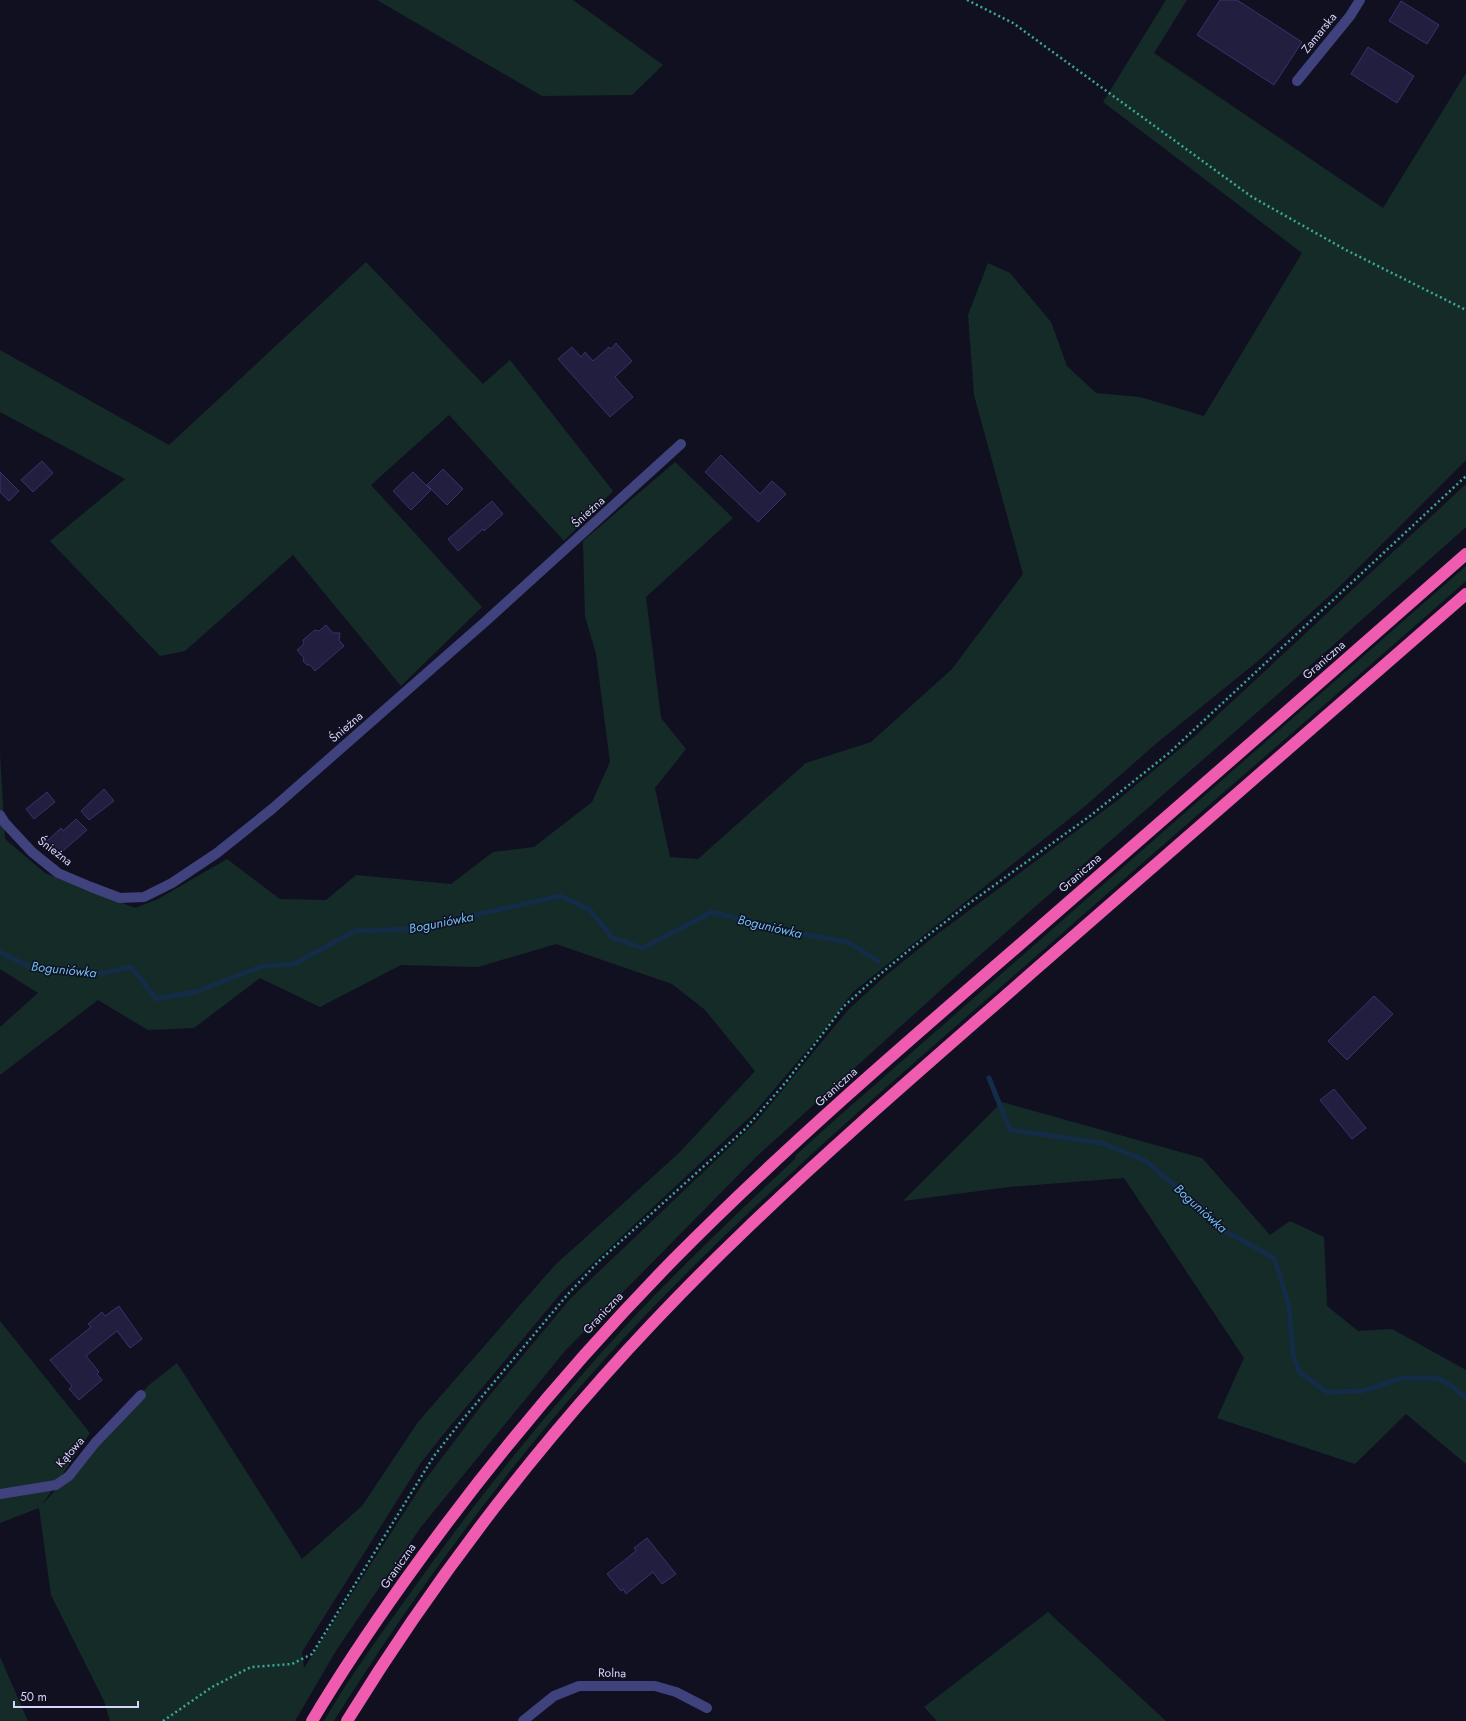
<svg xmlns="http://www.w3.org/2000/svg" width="1466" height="1721" viewBox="0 0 1466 1721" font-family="Jost,sans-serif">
	<rect width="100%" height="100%" fill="#111021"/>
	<g fill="#142b28">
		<path d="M377,0h196l90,65 -31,30 -90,1z"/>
		<path d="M1166,0h21l-33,53 229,155 83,-135v387l-128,128 -80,73 -100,81 -74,65 -231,185 -37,48 -63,74 -191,178 -120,144 -22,28 -118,188 2,16 121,-188 59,-78 86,-103 186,-177 92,-112 36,-33 48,-39 186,-138 76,-63 272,-253v43l-163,145 -340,298 -207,187 -192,195 -143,175 -84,122 -42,72h-185l-6,-20 -53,-106 -12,-87 -39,15v-202l90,112 -48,72 107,-120 28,-22 125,196 60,-53 56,-84 137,-157 124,-112 76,-82 -50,-61 -33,-26 -116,-40 -78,23 -77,-2 -81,42 -60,-29 -66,50 -46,2 -50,-30 -98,75v-48l38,-34 -38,-24v-216l5,86 40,34 90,35 23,-9 69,-40 53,40 46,1 30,-25 95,9 42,-32 41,-5 58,-45 18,-40 -14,-108 -11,-38 -2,-75 92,-79 58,56 -87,79 15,121 25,31 -31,39 15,69 28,2 108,-96 65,-21 81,-73 71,-95 -49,-179 -6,-80 20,-52 22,10 41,49 16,44 29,27 44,4 64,19 98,-163 -199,-151z"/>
		<path d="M366,262l117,122 27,-24 103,131 -49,50 -115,-126 -78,70 111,122 -81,79 -108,-131 -108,96 -25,5 -110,-115 75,-62 -125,-67v-62l169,95z"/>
		<path d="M1466,566v15c-146,129 -294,255 -440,384 -132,115 -266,230 -387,357 -115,122 -216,257 -305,399h-10c26,-45 57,-87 87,-129 68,-96 141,-187 221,-273 53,-56 108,-109 164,-161l-1,-2 34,-31z"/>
		<path d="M1002,1102l200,56 68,77 20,-14 34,16 3,69 31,25 34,-2 74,41v94l-60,-50 -51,50 -138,-46 27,-60 -120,-180 -115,9 -106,14z"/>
		<path d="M1048,1612l118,109h-229l-13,-14z"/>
		<path d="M0,1657l28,64h-28z"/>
	</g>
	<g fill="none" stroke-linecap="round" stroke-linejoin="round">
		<g stroke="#142c47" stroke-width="5">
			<path d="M0,952l30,15 73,6 28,-6 25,32 39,-7 68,-26 31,-2 61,-33 56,-2 149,-33 29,13 24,29 30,10 69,-36 80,20 56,10 30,19"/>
			<path d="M989,1078l21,52 92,13 44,18 45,38 34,32 49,27 15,48 4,48 7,19 27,19 35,-1 41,-13h34l13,7 16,13"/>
		</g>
	</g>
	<g fill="#221e40" stroke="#38326a">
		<path d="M1220,0h17l65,42 -28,43 -77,-50z"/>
		<path d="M1401,1l38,24 -12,19 -38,-23z"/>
		<path d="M1368,47l46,29 -17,27 -46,-29z"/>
		<path d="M616,343l16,18 -17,16 18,20 -23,20 -52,-58 14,-12 9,10 4,-5 8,9 16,-14 2,2z"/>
		<path d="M721,455l39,39 12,-13 14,13 -28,28 -53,-50z"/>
		<path d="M42,461l11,12 -20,19 -12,-12z"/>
		<path d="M443,469l20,20 -16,16 -20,-20z"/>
		<path d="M0,472l19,19 -10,10 -9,-9z"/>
		<path d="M413,472l18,18 -20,20 -18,-19z"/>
		<path d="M492,501l11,13 -19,17 -1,-2 -25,22 -10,-12z"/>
		<path d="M326,625l7,8h7l-1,7 5,6 -29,25 -5,-6h-3l-4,-4 1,-3 -7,-8 7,-6 -1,-4 12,-10 4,1z"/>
		<path d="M104,789l10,12 -25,19 -8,-9z"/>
		<path d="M47,792l8,10 -21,17 -8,-10z"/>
		<path d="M76,819l11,11 -29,25 -12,-13 15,-14 2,3z"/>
		<path d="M1374,996l19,18 -46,46 -19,-19z"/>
		<path d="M1334,1089l32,39 -14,11 -32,-39z"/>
		<path d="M119,1306l23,33 -12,9 -13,-17 -31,25 13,16 -2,2 5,6 -23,20 -10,-11 3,-3 -22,-26 41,-33 -3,-3 14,-12 3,4z"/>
		<path d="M647,1538l29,36 -14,10 -9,-12 -27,22 -3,-5 -2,2 -14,-17 29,-23 -2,-3z"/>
	</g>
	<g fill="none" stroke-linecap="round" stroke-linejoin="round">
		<g stroke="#3aa999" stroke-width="2.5" stroke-dasharray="2 3" stroke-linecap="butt">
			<path d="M967,0l46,23 239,174 94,53 120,60"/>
			<path d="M163,1721l49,-34 39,-20 41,-3 20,-10 122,-198 25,-32 109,-130 31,-33 146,-132 41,-47 57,-75 29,-26 36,-30 59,-46 123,-89 79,-63 297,-277"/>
		</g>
		<g stroke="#3f427c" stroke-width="10">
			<path d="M1297,81l53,-65 10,-16"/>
			<path d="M0,815l5,8 27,29 26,21 33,14 29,11 24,-1 28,-14 45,-30 55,-44 214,-188 195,-177"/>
			<path d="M0,1494l56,-9 13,-9 26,-33 46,-48"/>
			<path d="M523,1721l31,-25 25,-10h76l21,6 31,16"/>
		</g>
		<g stroke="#ef5bae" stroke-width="12">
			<path d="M312,1721c28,-47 59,-93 91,-138 82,-115 172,-223 271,-324 109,-110 226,-211 343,-312 150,-131 300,-261 449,-393"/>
			<path d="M347,1721c109,-177 242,-341 392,-485 96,-93 198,-180 298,-268 143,-125 286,-249 429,-374"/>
		</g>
	</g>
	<g text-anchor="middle" stroke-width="3" stroke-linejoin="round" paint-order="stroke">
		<g font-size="12" fill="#d6d4fb" stroke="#111021">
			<text transform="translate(1319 33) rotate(-51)" y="4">Zamarska</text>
			<text transform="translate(588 512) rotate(-42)" y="4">Śnieżna</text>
			<text transform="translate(1324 660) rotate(-41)" y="4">Graniczna</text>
			<text transform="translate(346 727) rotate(-41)" y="4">Śnieżna</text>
			<text transform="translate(55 851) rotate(37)" y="4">Śnieżna</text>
			<text transform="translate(1080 873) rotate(-41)" y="4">Graniczna</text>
			<text transform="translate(836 1087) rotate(-42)" y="4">Graniczna</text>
			<text transform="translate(603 1313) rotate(-47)" y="4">Graniczna</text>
			<text transform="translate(70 1452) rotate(-49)" y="4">Kątowa</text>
			<text transform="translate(398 1566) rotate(-55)" y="4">Graniczna</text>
			<text transform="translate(612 1673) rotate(1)" y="4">Rolna</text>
		</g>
		<g font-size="13" font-style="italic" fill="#6dbff1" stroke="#111021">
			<text transform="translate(441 922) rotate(-11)" y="5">Boguniówka</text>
			<text transform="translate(770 926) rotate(13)" y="5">Boguniówka</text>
			<text transform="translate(64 969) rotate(6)" y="5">Boguniówka</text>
			<text transform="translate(1201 1208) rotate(42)" y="5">Boguniówka</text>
		</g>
	</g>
	<path d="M14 1701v6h124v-6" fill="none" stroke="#d6d4fb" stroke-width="2"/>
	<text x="20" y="1701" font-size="12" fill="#d6d4fb" stroke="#111021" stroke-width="3" paint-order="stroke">50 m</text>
</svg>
